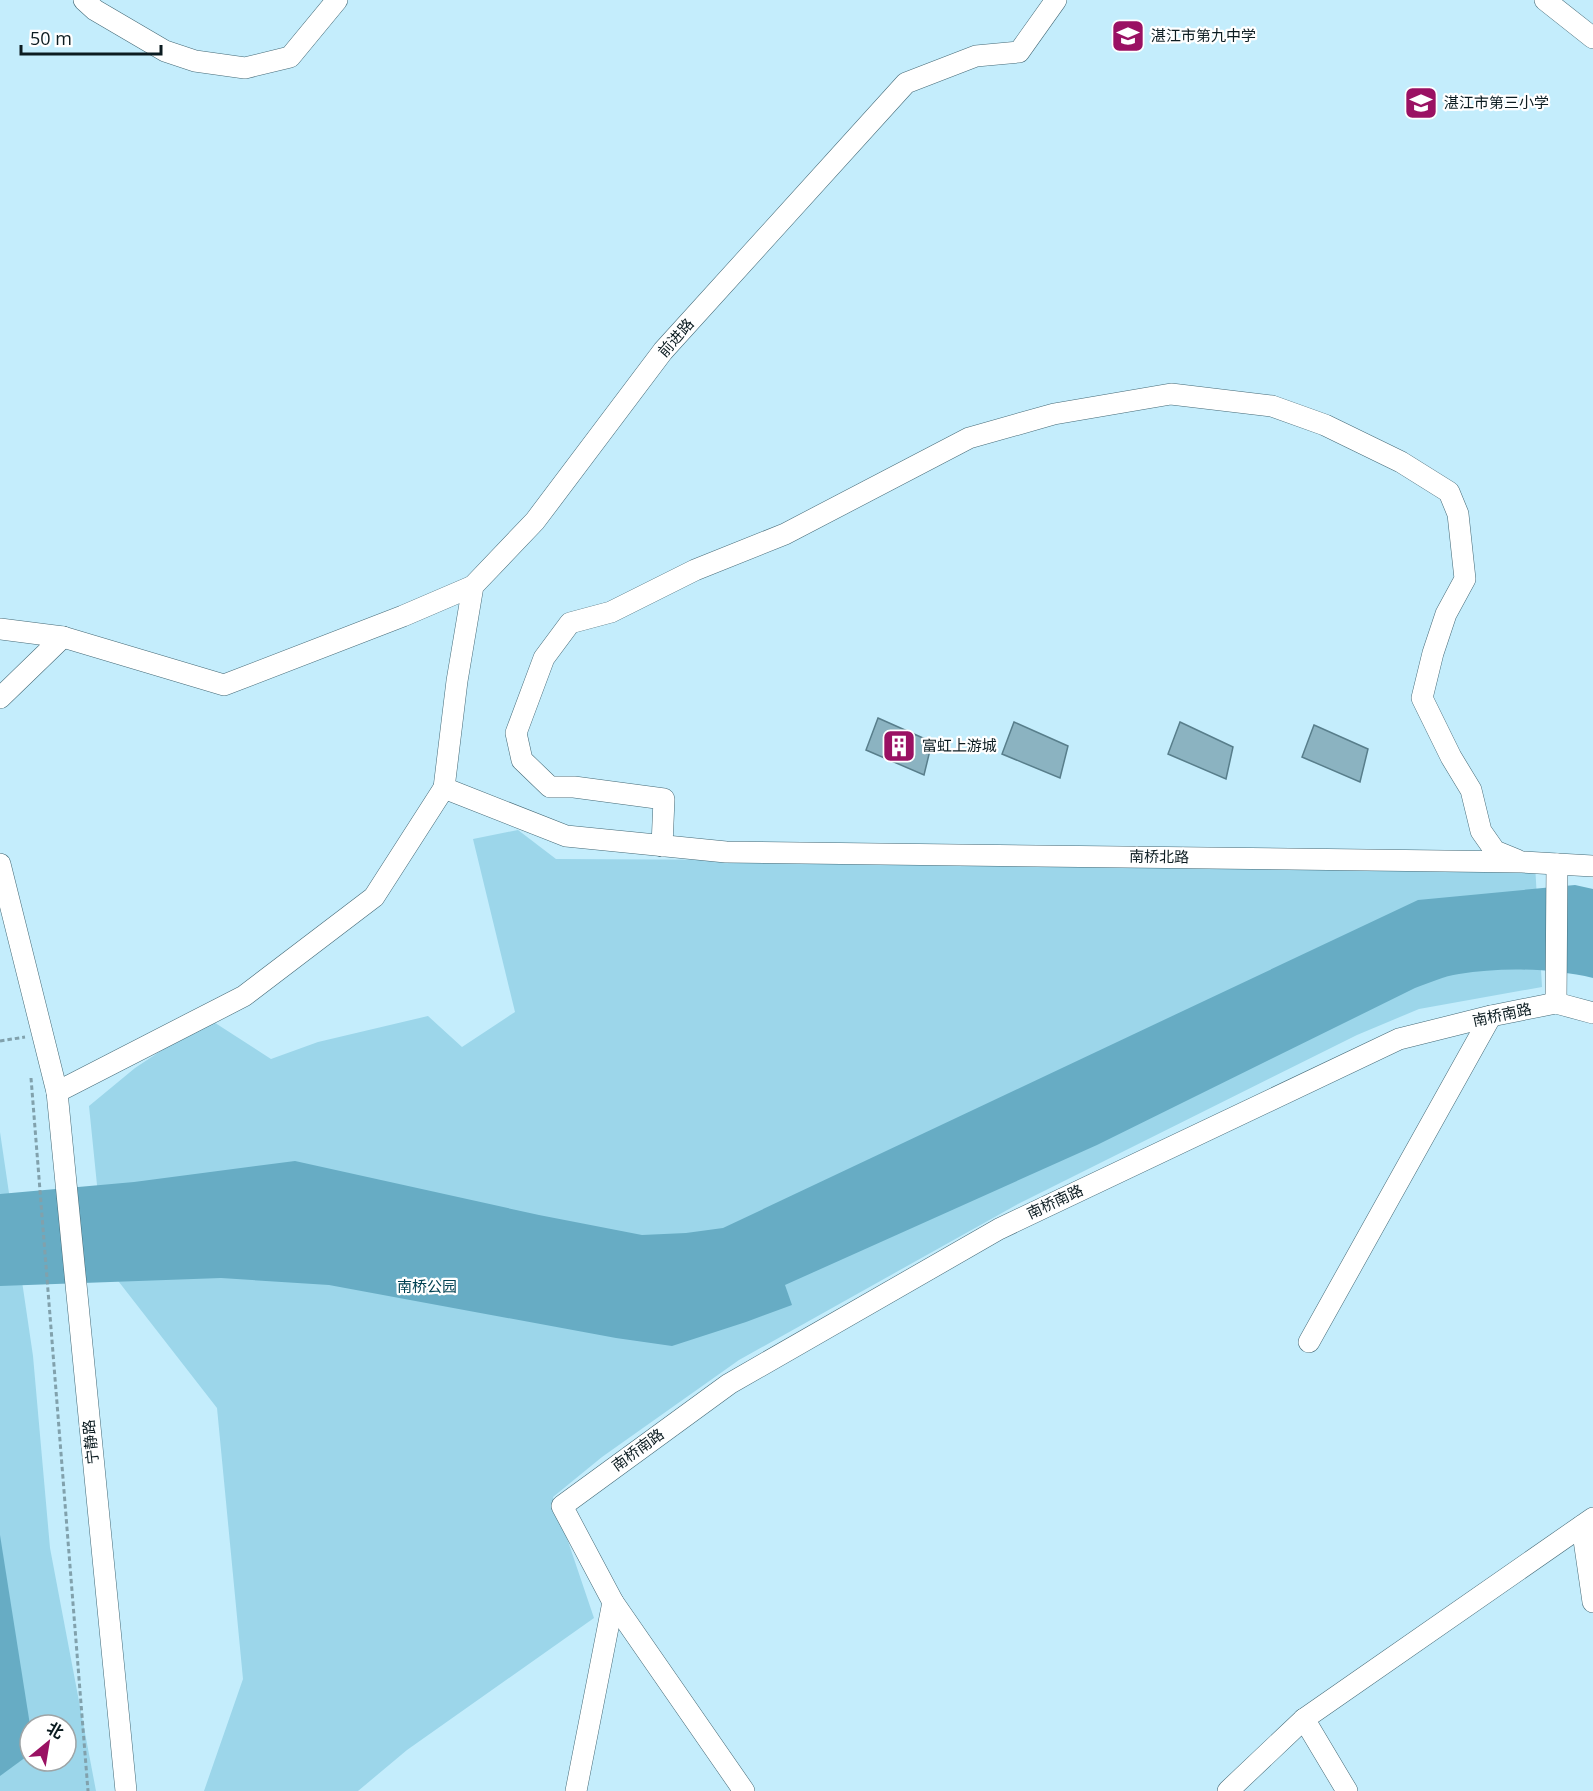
<svg xmlns="http://www.w3.org/2000/svg" width="1593" height="1791" viewBox="0 0 1593 1791" font-family="'Open Sans','Noto Sans SC',sans-serif">
	<rect width="100%" height="100%" fill="#c4edfc"/>
	<g fill="#9cd6ea" fill-rule="evenodd">
		<path d="M518,830l38,29 979,5 7,123 -123,22 -62,26 -339,169 -279,156 -137,97 -49,40 41,121 -187,132 -49,41h-154l39,-112 -26,-271 -112,-144 -16,-158 46,-38 74,-49 62,40 47,-17 110,-26 34,31 53,-35 -42,-173z"/>
		<path d="M0,1132l33,224 17,192 46,243h-96zM30,1725h36v36h-36z"/>
	</g>
	<g fill="#67acc4">
		<path d="M1575,885l18,4v89c-42,-10 -92,-11 -134,-4 -15,2 -30,9 -44,14l-318,157 -312,140 7,20 -46,17 -74,24 -56,-8 -287,-53 -108,-7 -221,8v-92l134,-12 161,-21 244,54 103,20 44,-2 37,-5 695,-328z"/>
		<path d="M0,1535l30,190v29l-30,22z"/>
	</g>
	<g fill="#8bb3c1" stroke="#587e8b" stroke-width="1.5">
		<path d="M878,718l54,24 -8,33 -58,-25z"/>
		<path d="M1014,722l54,24 -8,32 -58,-24z"/>
		<path d="M1180,722l53,25 -7,32 -58,-25z"/>
		<path d="M1314,725l54,24 -8,33 -58,-25z"/>
	</g>
	<g fill="none" stroke-linecap="round" stroke-linejoin="round">
		<defs>
			<g id="minor">
				<path d="M84,0l11,10 70,41 30,10 50,7 45,-11 47,-57"/>
				<path d="M1545,0l48,38"/>
				<path d="M0,629l63,8 -63,61"/>
				<path d="M63,637l161,48 179,-69 70,-30"/>
				<path d="M444,788l13,-107 16,-95 62,-65 128,-170 243,-268 70,-27 43,-4 37,-52"/>
				<path d="M662,846l2,-47 -90,-12h-24l-28,-27 -6,-27 28,-75 26,-35 41,-11 84,-42 90,-36 184,-96 85,-24 117,-20 101,12 53,19 76,37 48,30 9,22 7,65 -19,35 -13,39 -11,45 29,59 20,33 10,41 14,20 22,9"/>
				<path d="M0,864l57,228 187,-96 130,-99 70,-109 122,48 160,16 796,10 71,4"/>
				<path d="M1556,1003l1,-139"/>
				<path d="M57,1092l69,699"/>
				<path d="M1309,1342l182,-326"/>
				<path d="M1582,1526l11,76"/>
				<path d="M613,1602l131,189"/>
				<path d="M1304,1719l43,72"/>
				<path d="M576,1791l37,-189 -51,-96 167,-122 270,-155 400,-190 92,-23 65,-13 37,10"/>
				<path d="M1228,1791l76,-72 289,-201"/>
			</g>
		</defs>
		<use href="#minor" stroke="#446976" stroke-width="22"/>
		<g stroke="#81a1ac" stroke-width="3" stroke-dasharray="4.5 3" stroke-linecap="butt">
			<path d="M0,1041l25,-4"/>
			<path d="M31,1078l57,713"/>
		</g>
		<use href="#minor" stroke="#fff" stroke-width="21"/>
	</g>
	<defs>
		<symbol id="school-square" viewBox="-11 -11 22 22"><rect x="-9" y="-9" width="18" height="18" rx="4" fill="#9a1163" stroke="#fff"/><path d="M0-5L7-2L0 1L-7-2ZM-4 1L0 2.5L4 1V4Q0 6-4 4Z" fill="#fff"/></symbol>
		<symbol id="building-square" viewBox="-11 -11 22 22"><rect x="-9" y="-9" width="18" height="18" rx="4" fill="#9a1163" stroke="#fff"/><path d="M-4-6H4V6H1V3H-1V6H-4ZM-2.5-4.3h1.7v1.8h-1.7ZM.8-4.3h1.7v1.8H.8ZM-2.5-1h1.7V.8h-1.7ZM.8-1h1.7V.8H.8Z" fill="#fff"/></symbol>
	</defs>
	<g fill-rule="evenodd">
		<use href="#school-square" x="1109" y="17" width="38" height="38"/>
		<use href="#school-square" x="1402" y="84" width="38" height="38"/>
		<use href="#building-square" x="880" y="727" width="38" height="38"/>
	</g>
	<g text-anchor="middle" stroke-width="4.5" stroke-linejoin="round" paint-order="stroke">
		<g font-size="15" fill="#0c1c21" stroke="#fff" text-anchor="start">
			<text x="1151" y="41">湛江市第九中学</text>
			<text x="1444" y="108">湛江市第三小学</text>
			<text x="922" y="751">富虹上游城</text>
		</g>
		<g font-size="15" fill="#0c1c21" stroke="#fff">
			<text transform="translate(676 338) rotate(-49)" y="5">前进路</text>
			<text transform="translate(1159 857) rotate(1)" y="5">南桥北路</text>
			<text transform="translate(1502 1015) rotate(-12)" y="5">南桥南路</text>
			<text transform="translate(1055 1202) rotate(-25)" y="5">南桥南路</text>
			<text transform="translate(91 1442) rotate(-96)" y="5">宁静路</text>
			<text transform="translate(638 1450) rotate(-36)" y="5">南桥南路</text>
		</g>
		<g font-size="15" fill="#004152" stroke="#fff">
			<text x="427" y="1292">南桥公园</text>
		</g>
	</g>
	<g transform="translate(48 1743) rotate(30)"><circle r="28" fill="#ffffff" stroke="#9ea4a6" stroke-width="1.5"/>
	<path d="M0-4.5L10 22L0 15L-10 22Z" fill="#9a1163"/>
	<text y="-9" font-size="16" font-weight="bold" text-anchor="middle" fill="#0c1c21">北</text>
	</g>
	<path d="M21 45v9h140v-9" fill="none" stroke="#0c1c21" stroke-width="3"/>
	<text x="30" y="45" font-size="18" fill="#0c1c21" stroke="#ffffff" stroke-width="4.5" paint-order="stroke">50 m</text>
</svg>
